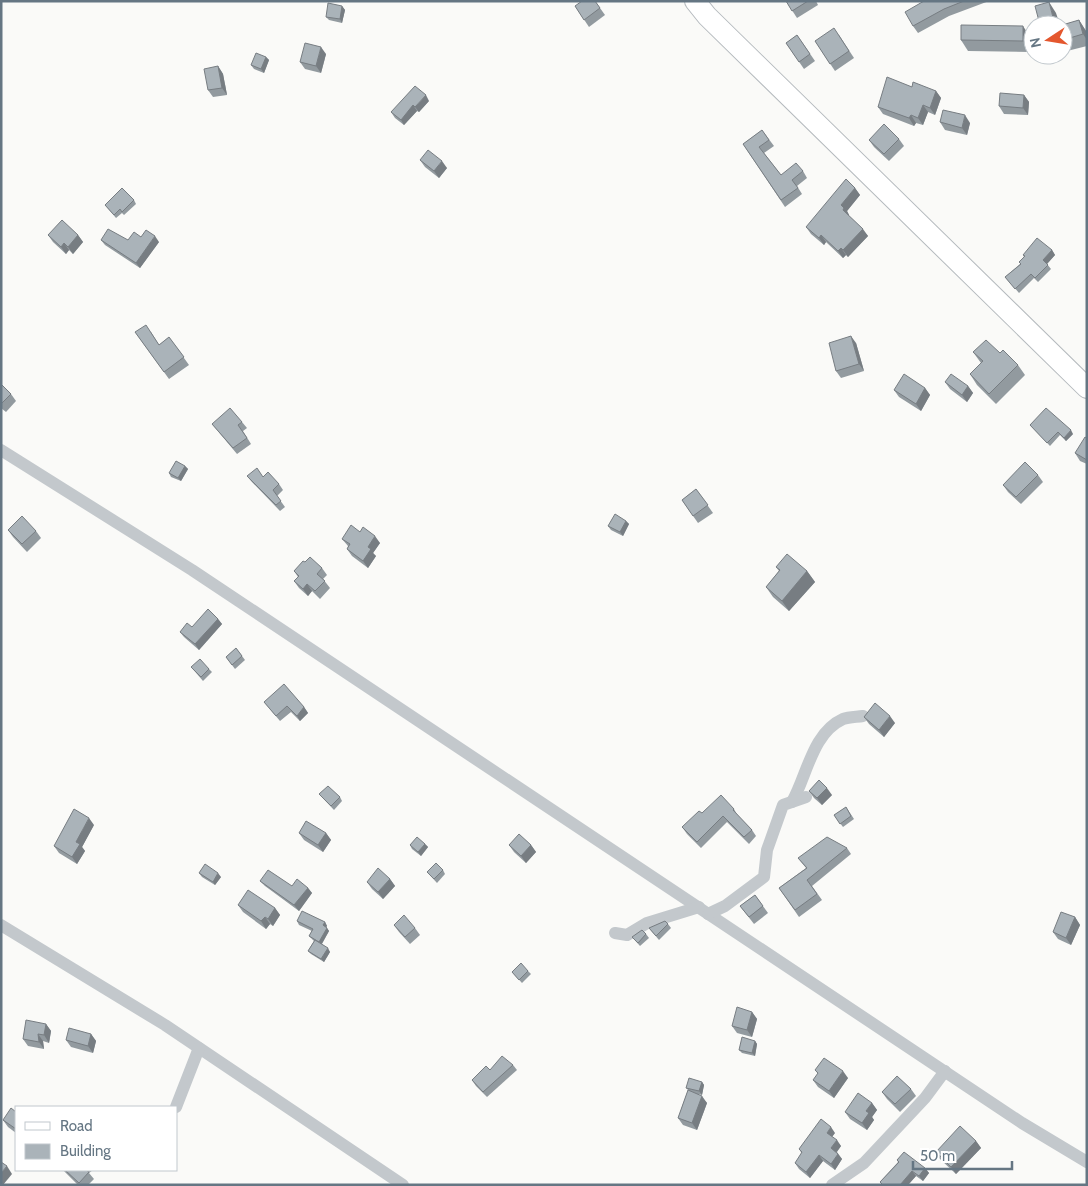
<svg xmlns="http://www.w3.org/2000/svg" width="1088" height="1186" viewBox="0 0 1088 1186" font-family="Cabin,sans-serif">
	<rect width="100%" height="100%" fill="#fafaf8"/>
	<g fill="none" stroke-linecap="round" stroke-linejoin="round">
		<defs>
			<path id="primary" d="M695,1l12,15 380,372"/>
		</defs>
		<use href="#primary" stroke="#b5babe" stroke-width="22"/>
		<g stroke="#c3c8cc" stroke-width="12">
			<path d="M1,450l191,120 830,553 65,39"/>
			<path d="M792,802c15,-26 20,-69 51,-83 6,-2 14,-2 20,-3"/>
			<path d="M708,914l17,-8 39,-29 3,-27 16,-45 23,-8"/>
			<path d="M1,925l164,100 238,160"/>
			<path d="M615,933l12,2 20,-12 52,-16"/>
			<path d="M176,1107l23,-59"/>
			<path d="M832,1185l32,-22 61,-65 20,-27"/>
		</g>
		<use href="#primary" stroke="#fff" stroke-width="20"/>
	</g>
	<g fill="#929a9f">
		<path d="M595,1l10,14 -16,12 -14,-21z"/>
		<path d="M786,1h30l2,4 -21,13z"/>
		<path d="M924,1h65l-40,15 -31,17 -5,-7z"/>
		<path d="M342,6l3,4 -3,13 -13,-3 -3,-3z"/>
		<path d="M1079,20l7,11 1,15 -24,6v-27z"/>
		<path d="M797,35l18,26 -11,8 -18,-26z"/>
		<path d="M839,35l15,23 -19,13 -20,-30z"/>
		<path d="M1030,37v15l-62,-1 -7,-11z"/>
		<path d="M326,54l-5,19 -16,-4 -5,-7z"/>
		<path d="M266,57l3,3 -5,13 -10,-4 -3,-4z"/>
		<path d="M218,66l5,8 4,21 -14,2 -5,-7z"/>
		<path d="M912,87l24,4 5,7 -6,17 -7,-3 -5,13 -7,-2 -2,3 -31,-12 -5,-7z"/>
		<path d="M1024,95l5,7 -1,13 -24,-1 -5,-8z"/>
		<path d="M429,101l-10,11 -2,-1 -13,14 -9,-7 -4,-6z"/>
		<path d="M940,122l30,1 -3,12 -22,-5z"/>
		<path d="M762,130l12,16 -10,7 17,22 22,-4 4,7 -10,8 5,8 -17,13 -42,-63z"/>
		<path d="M899,139l5,7 -15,15 -15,-14 -5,-7z"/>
		<path d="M420,160l27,8 -8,10 -14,-11z"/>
		<path d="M855,188l5,7 -13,16 2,4v1l19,20 -20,21 -2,-2 -3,3 -17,-16 -2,3 -13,-11 -5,-7z"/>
		<path d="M134,200l2,4 -12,11 -2,-2 -6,5 -11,-13z"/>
		<path d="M48,235h30l5,7 -10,12 -4,-4 -3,4 -13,-12z"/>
		<path d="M101,240h27l31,2 -19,26 -35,-23z"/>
		<path d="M1052,250l3,5 -8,9 4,5 -13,13 -4,-4 -15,15 -14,-16 15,-13 4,-7 -1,-2z"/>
		<path d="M135,332h16l8,13 10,-8 20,28 -20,14z"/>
		<path d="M856,343l8,28 -23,7 -5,-7z"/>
		<path d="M973,352l27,1 18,12 7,10 -29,29 -19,-19 -7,-11 11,-11z"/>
		<path d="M945,382l23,4 5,7 -6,9 -17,-13z"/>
		<path d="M1,384l10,10 5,7 -10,11 -5,-4z"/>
		<path d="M925,388l5,7 -9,16 -22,-14 -5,-7z"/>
		<path d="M242,422l5,6 -4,3 8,13 -14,10 -25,-30z"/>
		<path d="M1030,425l43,9 -7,7 -6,-6 -10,11z"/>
		<path d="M1087,438v26l-7,-3 -5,-8z"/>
		<path d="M185,466l3,3 -7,12 -10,-4 -2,-4z"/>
		<path d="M1038,475l5,7 -22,22 -13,-12 -5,-7z"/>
		<path d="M247,476l16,1 16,7 4,6 -6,6 8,11 -5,4 -29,-30z"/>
		<path d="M696,489l17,24 -15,10 -16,-23z"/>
		<path d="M626,521l3,3 -6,12 -12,-6 -3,-4z"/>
		<path d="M8,530l28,1 5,7 -14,14 -14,-15z"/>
		<path d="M360,532l20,11 -7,10 3,3 -8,12 -16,-12 -5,-7 1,-3 -6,-7z"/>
		<path d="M305,562l17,6 5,7 -4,4 7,9 -10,11 -8,-8 -4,5 -9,-8 -5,-7 4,-4 -4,-6z"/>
		<path d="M776,567l31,4 8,11 -26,29 -16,-14 -7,-10 13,-16z"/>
		<path d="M218,619l4,5 -23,26 -15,-13 -4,-5z"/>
		<path d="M236,648l9,12 -10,9 -9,-12z"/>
		<path d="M191,667l18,2 3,3 -9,9z"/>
		<path d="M264,702l40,5 4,6 -8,8 -9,-9 -11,9z"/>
		<path d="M864,717l31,6 -11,14 -15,-13z"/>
		<path d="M809,791l23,4 -10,10 -8,-7z"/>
		<path d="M319,794l21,3 2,4 -8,9z"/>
		<path d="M846,807l8,12 -11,8 -9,-12z"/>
		<path d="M734,809l4,7 14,14 4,6 -7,8 -22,-22 -26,26 -14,-14 -5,-7 20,-14z"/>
		<path d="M94,825l-12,22 3,4 -8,13 -18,-11 -5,-7z"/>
		<path d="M299,833h27l5,7 -8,12 -19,-12z"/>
		<path d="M425,844l3,3 -7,9 -9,-7 -2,-4z"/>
		<path d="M509,845h22l5,7 -10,11 -12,-11z"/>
		<path d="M847,848l4,6 -39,32 10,14 -23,17 -20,-29 27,-20 -8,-10z"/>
		<path d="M443,870l2,4 -8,9 -10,-11z"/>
		<path d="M199,873l22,4 -6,8 -13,-8z"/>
		<path d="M390,879l5,7 -12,13 -11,-10 -5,-7z"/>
		<path d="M260,881l32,5 16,2 4,5 -13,18 -34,-25z"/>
		<path d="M755,895l13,18 -14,11 -14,-18z"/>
		<path d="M238,905l37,3 5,7 -7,11 -3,-2 -4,5 -23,-17z"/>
		<path d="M1075,917l5,8 -9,20 -13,-6 -5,-7z"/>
		<path d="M297,921l28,1 2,4 -1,1 3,4 -7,13 8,8 -6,10 -13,-8 -3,-3 6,-10 -5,-5 3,-5 -13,-6z"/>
		<path d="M668,924l3,4 -12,12 -10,-12z"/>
		<path d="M394,925l21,3 5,7 -10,9 -11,-12z"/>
		<path d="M646,934l3,4 -9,8 -8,-9z"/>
		<path d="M528,971l3,3 -9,9 -10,-11z"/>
		<path d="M752,1012l5,7 -5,18 -15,-4 -5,-7z"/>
		<path d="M46,1024l5,7 -2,12 -6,-2 1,8 -16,-3 -5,-7z"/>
		<path d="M91,1034l5,7 -3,12 -22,-6 -5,-7z"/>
		<path d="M755,1041l2,3 -2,12 -13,-3 -3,-3z"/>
		<path d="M513,1065l4,5 -30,27 -11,-11 -4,-6 18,-10z"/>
		<path d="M815,1070l33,8 -14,20 -16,-11 -5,-7 5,-6z"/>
		<path d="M702,1082l2,3 -2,10 -4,-1 9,9 -10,27 -14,-5 -5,-7 10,-28 -2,-2z"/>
		<path d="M911,1089l5,7 -16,16 -13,-13 -5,-7z"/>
		<path d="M872,1103l5,7 -5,7 2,3 -7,10 -17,-11 -5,-7z"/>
		<path d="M16,1112v21l-8,-6 -5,-7z"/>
		<path d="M835,1133l-3,4 9,9 -4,6 5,7 -7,11 -12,-9 -13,17 -11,-9 -4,-6 7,-9 -3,-5z"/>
		<path d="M976,1141l5,7 -25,26 -16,-15 -4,-7z"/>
		<path d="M897,1160l28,8 4,5 -6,8 -7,-5 -8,9h-26l-2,-3 18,-20z"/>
		<path d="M63,1170h30l-4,3 5,6 -6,6h-10z"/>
	</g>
	<g fill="#777d82">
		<path d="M1049,2l7,11 4,12h-5z"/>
		<path d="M342,6l3,4 -3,13 -2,-4z"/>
		<path d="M1079,20l7,11 1,9 -4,-6z"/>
		<path d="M1023,26l7,11v15l-7,-11z"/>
		<path d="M321,47l5,7 -5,19 -5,-7z"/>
		<path d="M266,57l3,3 -5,13 -3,-4z"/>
		<path d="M218,66l5,8 4,21 -5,-7z"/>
		<path d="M936,91l5,7 -6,17 -5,-7z"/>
		<path d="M426,95l3,6 -10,11 -4,-5z"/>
		<path d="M1024,95l5,7 -1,13 -5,-7z"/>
		<path d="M413,105l4,6 -13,14 -3,-5z"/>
		<path d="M923,105l5,7 -5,13 -5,-7z"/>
		<path d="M911,115l5,8 -2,3 -5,-8z"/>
		<path d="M965,115l5,8 -3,12 -5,-7z"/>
		<path d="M442,161l5,7 -8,10 -5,-7z"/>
		<path d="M855,188l5,7 -13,16 2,4 -1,2 -5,-7 -2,-5z"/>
		<path d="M863,229l5,7 -20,21 -5,-7z"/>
		<path d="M78,235l5,7 -10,12 -5,-7z"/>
		<path d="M821,235l5,7 -2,3 -5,-7z"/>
		<path d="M155,236l4,6 -19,26 -4,-5z"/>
		<path d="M64,243l5,7 -3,4 -5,-7z"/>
		<path d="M841,248l5,7 -3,3 -5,-7z"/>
		<path d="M1052,250l3,5 -9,10 -3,-5z"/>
		<path d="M851,336l5,7 8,28 -5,-7z"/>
		<path d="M968,386l5,7 -6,9 -5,-7z"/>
		<path d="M925,388l5,7 -9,16 -5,-7z"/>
		<path d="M1071,430l2,4 -7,7 -2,-3z"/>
		<path d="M185,466l3,3 -7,12 -3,-3z"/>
		<path d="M626,521l3,3 -6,12 -3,-4z"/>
		<path d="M375,536l5,7 -7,10 3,3 -8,12 -5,-7 5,-14z"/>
		<path d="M807,571l8,11 -26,29 -7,-10z"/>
		<path d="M307,584l5,7 -4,5 -5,-7z"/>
		<path d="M218,619l4,5 -23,26 -4,-6z"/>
		<path d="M304,707l4,6 -8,8 -3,-5z"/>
		<path d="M890,716l5,7 -11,14 -5,-7z"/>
		<path d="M827,788l5,7 -10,10 -5,-7z"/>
		<path d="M89,818l5,7 -12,22 3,4 -8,13 -5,-7 4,-15z"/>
		<path d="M326,833l5,7 -8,12 -5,-7z"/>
		<path d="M425,844l3,3 -7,9 -3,-4z"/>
		<path d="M531,845l5,7 -10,11 -5,-7z"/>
		<path d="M218,873l3,4 -6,8 -2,-3z"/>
		<path d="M390,879l5,7 -12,13 -5,-7z"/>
		<path d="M308,888l4,5 -13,18 -5,-6z"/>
		<path d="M275,908l5,7 -7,11 -5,-7z"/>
		<path d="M265,917l5,7 -4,5 -5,-8z"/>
		<path d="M1075,917l5,8 -9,20 -5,-7z"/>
		<path d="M325,922l2,4 -2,3 -2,-4z"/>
		<path d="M327,928l2,3 -8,14 -2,-3z"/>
		<path d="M328,948l2,4 -6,10 -3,-3z"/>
		<path d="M752,1012l5,7 -5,18 -5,-7z"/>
		<path d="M46,1024l5,7 -2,12 -5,-8z"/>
		<path d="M38,1034l5,7 1,8 -5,-7z"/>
		<path d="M91,1034l5,7 -3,12 -5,-7z"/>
		<path d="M755,1041l2,3 -2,12 -3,-3z"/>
		<path d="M843,1071l5,7 -14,20 -5,-7z"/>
		<path d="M702,1082l2,3 -2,10 -3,-4z"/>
		<path d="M702,1096l5,7 -10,27 -5,-7z"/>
		<path d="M872,1103l5,7 -5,7 2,3 -7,10 -5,-7 4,-12z"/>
		<path d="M831,1127l4,6 -4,5 -4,-5z"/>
		<path d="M837,1140l4,6 -6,8 -4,-6z"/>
		<path d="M976,1141l5,7 -25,26 -5,-7z"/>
		<path d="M838,1154l4,5 -7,11 -4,-6z"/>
		<path d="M819,1155l4,6 -13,17 -4,-6z"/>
		<path d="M7,1166l5,8 -9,11 -2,-3v-9z"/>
		<path d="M925,1168l4,5 -6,8 -4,-5z"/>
		<path d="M912,1171l4,5 -8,9h-8z"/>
	</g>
	<g fill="#aab3b9" stroke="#777d82">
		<path d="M582,1h13l5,7 -16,12 -9,-14z"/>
		<path d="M786,1h22l-16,10z"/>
		<path d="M924,1h40l-20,8 -31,17 -8,-14z"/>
		<path d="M1049,2l6,23h-15l-5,-19z"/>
		<path d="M328,3l14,3 -2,13 -14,-2z"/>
		<path d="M1079,20l4,14 -20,6v-15h-1z"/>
		<path d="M961,25l62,1v15l-62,-1z"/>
		<path d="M834,28l15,23 -19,13 -15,-23z"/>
		<path d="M797,35l13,19 -11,8 -13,-19z"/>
		<path d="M305,43l16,4 -5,19 -16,-4z"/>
		<path d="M256,53l10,4 -5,12 -10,-4z"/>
		<path d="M218,66l4,22 -14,2 -4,-21z"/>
		<path d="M887,77l25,10 1,-5 23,9 -6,17 -7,-3 -5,13 -7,-3 -2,3 -31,-11z"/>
		<path d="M415,86l11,9 -11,12 -2,-2 -12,15 -10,-8z"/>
		<path d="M1000,93l24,2 -1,13 -24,-2z"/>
		<path d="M943,110l22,5 -3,13 -22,-6z"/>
		<path d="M884,124l15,15 -15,15 -15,-14z"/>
		<path d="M762,130l7,10 -10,7 22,28 15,-12 7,8 -11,9 6,8 -17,12 -38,-56z"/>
		<path d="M428,150l14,11 -8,10 -14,-11z"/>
		<path d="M846,179l9,9 -14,17 3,3 -1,2 20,19 -20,21 -2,-2 -3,3 -17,-16 -2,3 -13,-11z"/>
		<path d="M122,188l12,12 -12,12 -2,-3 -6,6 -9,-10z"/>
		<path d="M62,220l16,15 -10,12 -4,-4 -3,4 -13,-12z"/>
		<path d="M108,229l20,11 6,-8 7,5 5,-7 9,6 -19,27 -35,-23z"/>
		<path d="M1037,238l15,12 -9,10 5,5 -13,13 -4,-4 -16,15 -10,-12 16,-13 -2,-2 6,-6 -2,-1z"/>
		<path d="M146,325l13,20 10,-8 15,20 -20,15 -29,-40z"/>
		<path d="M851,336l8,28 -23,7 -7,-28z"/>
		<path d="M986,340l14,13 3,-3 15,15 -29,29 -19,-20 13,-13 -10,-9z"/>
		<path d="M904,374l21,14 -9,16 -22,-14z"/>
		<path d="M951,374l17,12 -6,9 -17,-13z"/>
		<path d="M1,384l10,10 -10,10z"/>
		<path d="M230,408l12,14 -4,3 9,13 -14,10 -21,-24z"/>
		<path d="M1046,408l25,22 -7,8 -6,-6 -11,11 -17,-18z"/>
		<path d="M1085,437l2,1v22l-12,-7z"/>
		<path d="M176,461l9,5 -7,12 -9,-5z"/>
		<path d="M1025,462l13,13 -22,22 -13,-12z"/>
		<path d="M257,468l6,9 5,-5 11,12 -6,6 8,11 -5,4 -29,-29z"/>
		<path d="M696,489l12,16 -15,11 -11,-16z"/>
		<path d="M615,514l11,7 -6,11 -12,-6z"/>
		<path d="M22,516l14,15 -14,13 -14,-14z"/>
		<path d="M351,525l9,7 3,-5 12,9 -7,11 3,2 -8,12 -16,-12 3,-5 -8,-5z"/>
		<path d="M787,554l20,17 -25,30 -16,-14 14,-17 -4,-3z"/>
		<path d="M310,557l12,11 -5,6 8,7 -10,10 -8,-7 -4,5 -9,-8 5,-5 -5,-5 9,-10 2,1z"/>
		<path d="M208,609l10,10 -23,25 -15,-12 7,-9 5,4z"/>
		<path d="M236,648l6,8 -10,9 -6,-8z"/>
		<path d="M200,659l9,10 -8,8 -10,-10z"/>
		<path d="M284,684l20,23 -7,9 -10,-10 -11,10 -12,-14z"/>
		<path d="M875,703l15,13 -11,14 -15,-13z"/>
		<path d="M819,780l8,8 -10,10 -8,-7z"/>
		<path d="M328,786l12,11 -9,9 -12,-12z"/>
		<path d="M721,795l13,14 -1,1 19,20 -8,7 -21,-21 -26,26 -15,-15 17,-16 3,2z"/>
		<path d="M846,807l5,9 -11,8 -6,-9z"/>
		<path d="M74,809l15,9 -13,24 4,2 -8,13 -18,-11z"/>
		<path d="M306,821l20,12 -8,12 -19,-12z"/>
		<path d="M519,834l12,11 -10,11 -12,-11z"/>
		<path d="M417,837l8,7 -7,8 -8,-7z"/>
		<path d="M827,837l20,11 -40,32 10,14 -22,16 -16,-22 28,-20 -9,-10z"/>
		<path d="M436,863l7,7 -9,9 -7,-7z"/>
		<path d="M205,864l13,9 -5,9 -14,-9z"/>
		<path d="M378,868l12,11 -12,13 -11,-10z"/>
		<path d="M268,870l24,16 5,-7 11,9 -14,17 -34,-24z"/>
		<path d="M248,890l27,18 -7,11 -3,-2 -4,4 -23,-16z"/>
		<path d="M755,895l8,11 -14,11 -9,-11z"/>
		<path d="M302,911l23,11 -2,3 4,3 -8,14 -10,-6 4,-7 -16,-8z"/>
		<path d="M1061,912l14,5 -9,21 -13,-6z"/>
		<path d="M404,915l11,13 -10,9 -11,-12z"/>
		<path d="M665,921l3,3 -12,12 -7,-8z"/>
		<path d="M642,930l4,4 -8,9 -6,-6z"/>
		<path d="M315,940l13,8 -7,11 -13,-8z"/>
		<path d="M521,963l7,8 -9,9 -7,-8z"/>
		<path d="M737,1007l15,5 -5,18 -15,-4z"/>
		<path d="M26,1020l20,4 -2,11 -6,-1 1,8 -16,-3z"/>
		<path d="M69,1028l22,6 -3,12 -22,-6z"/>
		<path d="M742,1037l13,4 -3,12 -13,-3z"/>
		<path d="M502,1056l11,9 -30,27 -11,-12 14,-14 4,4z"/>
		<path d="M824,1058l19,13 -14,20 -16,-11 5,-7 -3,-3z"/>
		<path d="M897,1076l14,13 -16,15 -13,-12z"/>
		<path d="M689,1078l13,4 -3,9 -13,-3z"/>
		<path d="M688,1090l14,6 -10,27 -14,-5z"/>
		<path d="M858,1093l14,10 -6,8 3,2 -7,10 -17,-11z"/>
		<path d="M11,1108l5,4v17l-13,-9z"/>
		<path d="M821,1119l10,8 -4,6 10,7 -6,8 7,6 -7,10 -12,-9 -13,17 -11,-9 7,-11 -3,-3z"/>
		<path d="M960,1126l16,15 -25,26 -15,-15z"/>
		<path d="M904,1152l21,16 -6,8 -7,-5 -12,14h-17l-3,-3 19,-20 -2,-2z"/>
		<path d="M1,1162l6,4 -6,7z"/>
		<path d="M65,1170h21l3,2 -10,11z"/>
	</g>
	<rect width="1088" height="1186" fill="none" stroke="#657683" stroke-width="5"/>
	<rect x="15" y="1106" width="162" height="65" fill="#ffffff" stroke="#c1c8cd"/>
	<rect x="25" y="1122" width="25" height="8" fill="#ffffff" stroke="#c1c8cd"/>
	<text x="60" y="1131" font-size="15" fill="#657683">Road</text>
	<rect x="25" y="1144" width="25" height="15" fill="#aab3b9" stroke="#c1c8cd"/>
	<text x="60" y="1156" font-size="15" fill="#657683">Building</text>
	<g transform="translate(1048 40) rotate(258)"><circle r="24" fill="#ffffff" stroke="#c1c8cd"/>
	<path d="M0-4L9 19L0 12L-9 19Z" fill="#e4572e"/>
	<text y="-8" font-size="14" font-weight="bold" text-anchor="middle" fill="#657683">N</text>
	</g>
	<path d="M913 1161v8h99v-8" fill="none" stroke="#657683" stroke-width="2.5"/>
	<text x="920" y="1161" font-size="15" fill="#657683" stroke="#ffffff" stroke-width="4" paint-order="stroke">50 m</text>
</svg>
